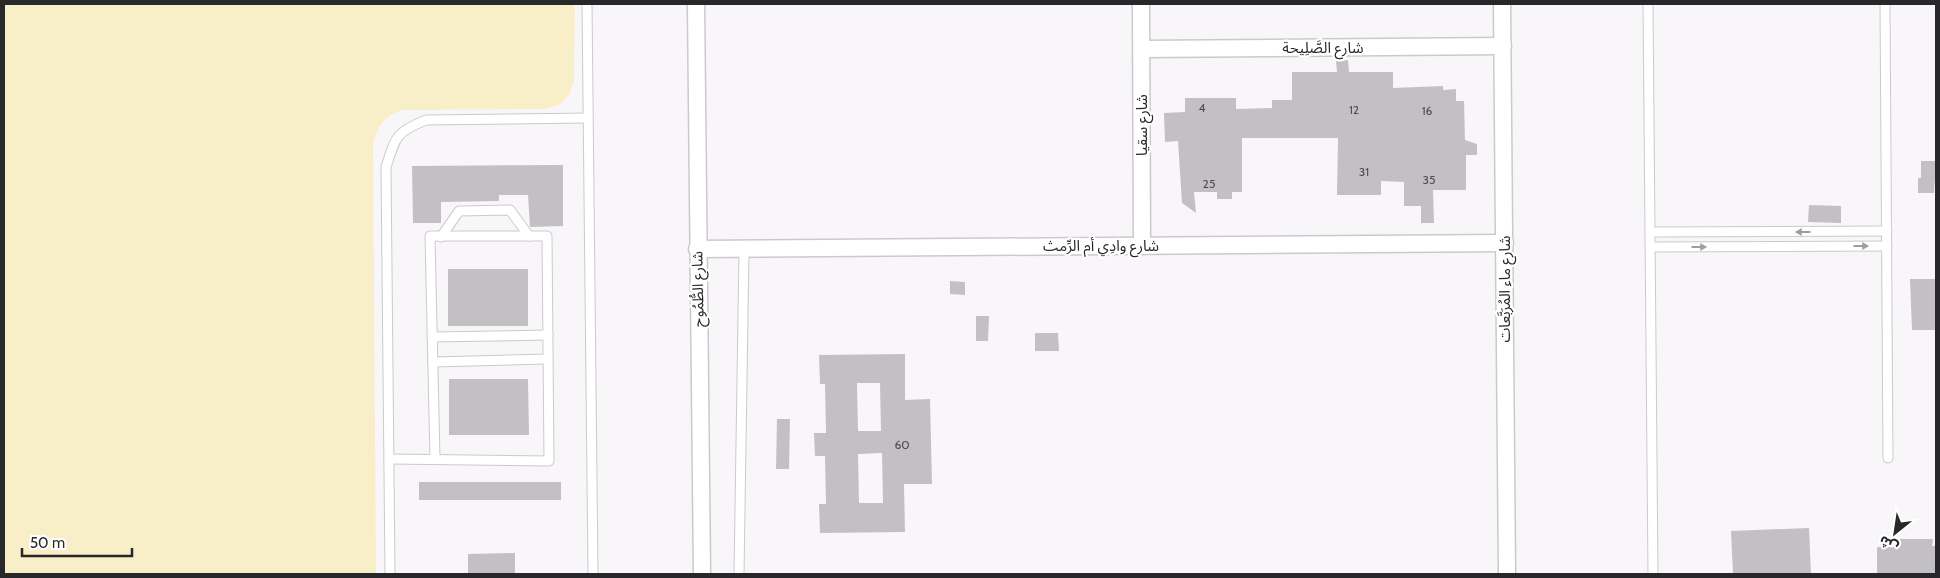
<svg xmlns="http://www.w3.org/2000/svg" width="1940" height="578" viewBox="0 0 1940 578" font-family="Cabin,'Noto Sans Arabic',sans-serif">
	<rect width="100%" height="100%" fill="#f9f6fa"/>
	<path fill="#f8eec8" d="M4,4h571l-1,77 -5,13 -10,11 -15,4 -142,1c-19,8 -23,14 -29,33l3,431h-372z"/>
	<g fill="#c3c0c4" fill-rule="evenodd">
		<path d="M1348,60l1,12h44v16l50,-2v4l13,-1v12h8l1,39 12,4v11h-11v35h-33l1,33h-13v-17h-17v-24l-23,-1v14h-44l1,-57h-96v54h-10v7h-15v-7h-23l2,21 -14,-10 -4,-62 -13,1 -1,-29 21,-1v-14h51v11l36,-1v-8h20v-28h45l-1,-11z"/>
		<path d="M1921,161h15l-2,32h-16v-15h3z"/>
		<path d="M563,165v61l-33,1 -2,-32h-29v6l-58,1v21h-28l-1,-57z"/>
		<path d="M1809,205l32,1v17l-33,-1z"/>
		<rect x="448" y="269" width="80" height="57"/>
		<path d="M1910,279h26v51h-24z"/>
		<path d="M950,281l15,1v13l-15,-1z"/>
		<path d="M976,316h13l-1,25h-12z"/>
		<path d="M1035,333h23l1,18h-24z"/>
		<path d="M905,354v46l25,-1 2,85h-28l1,48 -85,1 -1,-29h7l-1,-48h-10l-1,-23h12l-1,-49h-5l-1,-29zM857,383h23l1,48h-23zM882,453l1,50h-24l-1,-49z"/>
		<path d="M449,379h79l1,56h-80z"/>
		<path d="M777,419h13l-1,50h-13z"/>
		<rect x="419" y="482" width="142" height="18"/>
		<path d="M1809,528l2,46h-78l-2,-43z"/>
		<path d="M1898,539h35l-1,7h4v28h-59v-27h21z"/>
		<path d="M515,553v21h-47v-20z"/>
	</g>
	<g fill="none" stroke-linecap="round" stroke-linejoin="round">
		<defs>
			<g id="service">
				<path d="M587,4l6,570"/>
				<path d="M1648,4l5,570"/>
				<path d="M1885,4l3,454"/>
				<path d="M1650,232l237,-1"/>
				<path d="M441,237l18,-26 51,-1 19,26"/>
				<path d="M1650,247l237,-1"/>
				<path d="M432,337l116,-2"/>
				<path d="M433,362l115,-3"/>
				<path d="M389,459l160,2 -2,-225h-117l5,223"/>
				<path d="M390,574l-4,-407c10,-31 10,-35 40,-47l162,-2"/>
				<path d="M739,574l5,-324"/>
			</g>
			<g id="minor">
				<path d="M696,4l6,570"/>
				<path d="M1141,4l1,242"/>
				<path d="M1502,4l5,570"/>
				<path d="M1142,49l361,-3"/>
				<path d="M697,249l808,-6"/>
			</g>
		</defs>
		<use href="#service" stroke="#ccc9cd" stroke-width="11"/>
		<use href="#minor" stroke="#ccc9cd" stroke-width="19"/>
		<use href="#service" stroke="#fff" stroke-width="9"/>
		<use href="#minor" stroke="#fff" stroke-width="16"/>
	</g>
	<defs><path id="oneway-solid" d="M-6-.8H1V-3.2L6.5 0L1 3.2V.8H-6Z" transform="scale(1.25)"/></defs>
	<g fill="#9e9e9f">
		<use href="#oneway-solid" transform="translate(1803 232) rotate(180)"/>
		<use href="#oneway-solid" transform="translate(1861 246)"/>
		<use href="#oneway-solid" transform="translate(1699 247)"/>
	</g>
	<g text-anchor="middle" stroke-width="4.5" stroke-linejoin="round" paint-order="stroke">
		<g font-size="12" fill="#4f4d50">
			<text x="1202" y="112">4</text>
			<text x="1354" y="114">12</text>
			<text x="1427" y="115">16</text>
			<text x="1364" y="176">31</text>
			<text x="1429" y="184">35</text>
			<text x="1209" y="188">25</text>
			<text x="902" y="449">60</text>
		</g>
		<g font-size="15" fill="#282729" stroke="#fff">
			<text x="1323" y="53">شارع الصَّلِيحة</text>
			<text transform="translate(1142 125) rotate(-90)" y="5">شارع سقيا</text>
			<text x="1101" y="251">شارع وادِي أم الرِّمث</text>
			<text transform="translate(698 289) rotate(-91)" y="5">شارع الطُّمُوح</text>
			<text transform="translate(1505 289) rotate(-90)" y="5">شارع ماء المُرَبَّعات</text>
		</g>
	</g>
	<rect width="1940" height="578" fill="none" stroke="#282729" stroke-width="10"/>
	<g transform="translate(1895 533) rotate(210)" stroke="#ffffff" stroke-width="4" paint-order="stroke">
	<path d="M0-4L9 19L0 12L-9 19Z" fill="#282729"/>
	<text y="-8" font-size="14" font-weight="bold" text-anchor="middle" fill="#282729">ش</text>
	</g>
	<path d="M22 548v8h110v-8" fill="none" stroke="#282729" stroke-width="2.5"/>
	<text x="30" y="548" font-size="15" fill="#282729" stroke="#ffffff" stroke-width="4" paint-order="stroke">50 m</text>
</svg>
